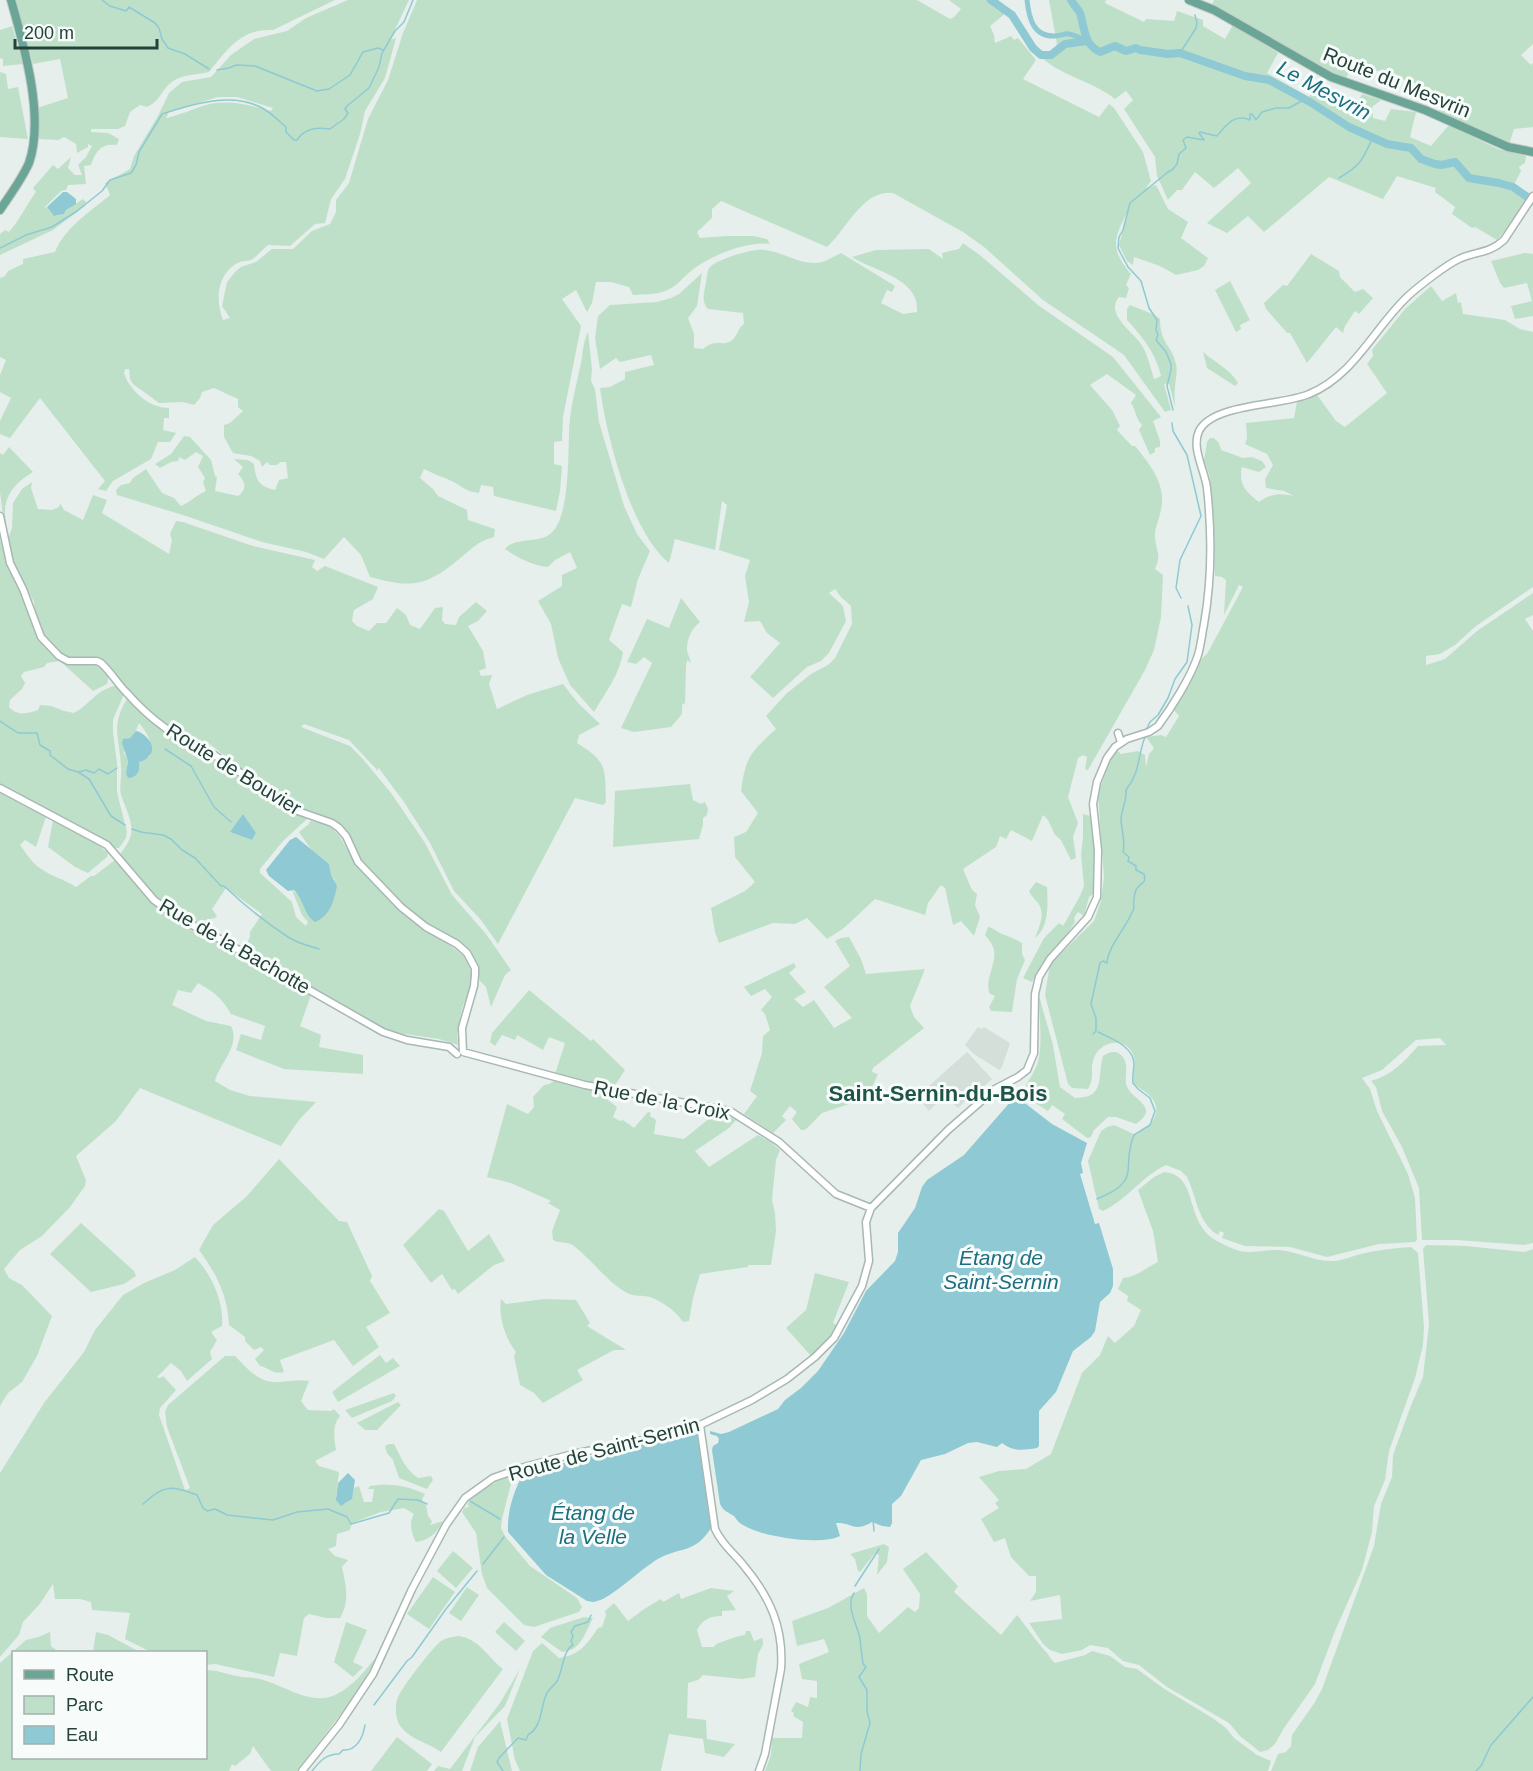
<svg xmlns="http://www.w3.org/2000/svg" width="1533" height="1771" viewBox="0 0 1533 1771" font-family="Arial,sans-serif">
<rect width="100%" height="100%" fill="#e6efeb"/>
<!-- built -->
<path fill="#d4dfda" d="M978,1027l4,2 2,-2 26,16 -8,24 -3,3 -25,-16 -9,-9z
M967,1052l25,27 -10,9 -2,-1 -22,21 -13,-13 -16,16 -9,-11 1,-7z"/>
<!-- green -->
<path fill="#bfe0c8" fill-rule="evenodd" d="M16,0h319l-62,30c-32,-2 -47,21 -64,42 -12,3 -24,2 -34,8 -14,8 -13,20 -28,27l-7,-2 -10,7 -5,14 -7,3h-27v3l17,1 11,6 -2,6c-16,-2 -21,6 -26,20l-7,1 2,18 -18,1 -2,5 -5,1 -18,18 4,-2 8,9 9,-2 2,-4 17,-11 3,3 -1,4 -32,24 -53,25v-21l5,-4 4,2c11,-12 17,-27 27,-40l-3,-4 20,-23 5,4 13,-12 -3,11 7,7h7l-4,-10 8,-8 6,-11 -4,-2v3l-11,6 -1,-9 -12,-7 -6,3 -19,-1 -2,-31 31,-10 -8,-39 -27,5z
M348,0h61l-19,40 6,-2 -11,40 -20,33 -5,23 -15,45 -14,20 -6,24 -10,1 -25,22 -22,-1c-5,4 -9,9 -14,13 -5,4 -9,2 -14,4 -23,10 -25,38 -17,58l7,-2 -8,-12 5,-24 9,-11 5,-4 15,-5 16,-13h21l19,-18 18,-7 6,-12v-12l13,-17 19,-64 20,-39 15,-47 14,-33h500l33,19 4,-2 7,-8 -12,-9h49l8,13 -16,13 4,9 1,8 16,-7 3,4 4,-2 18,22 -13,19 76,38 10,-13 5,4 29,44 8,29 -5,7 10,-3 12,24 20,13 -7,16 27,20 -4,8 -6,4 -22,5 -16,-9 -26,-9 -1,8 -6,-4 -8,-16 9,-34c-15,28 -18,38 3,63l-5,11 3,3 -3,10 -7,-1c-15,18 16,35 24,50 5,10 8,22 11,32l7,-3c-5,-22 -19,-40 -34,-56v-11l3,-4 25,10 5,4c0,25 12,26 16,45 2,8 -1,16 -1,24 -1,6 0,13 0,19l-6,-24 -5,1 7,26 -6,2 -41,-57 -81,-55 -59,-53 -21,-15 -70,-39c-30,-4 -46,36 -66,54l-106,-46 -9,8v9l-15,14 3,6 28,-2h25l14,3 3,5c-23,-3 -61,12 -79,27 -9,7 -14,16 -26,20 -10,4 -21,3 -32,4l-4,-8 -18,-5h-15l-4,21 -5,9 -11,-22 -14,9 19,27 -18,91 -1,24 -8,1v22l8,2 -2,25 -4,20 -62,-15 -1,-9 -12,-2 -2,8c-17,-2 -18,-9 -32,-14 -8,-3 -15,-6 -23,-10l-4,9 13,11 5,7 29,14 1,10 27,9 -1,8c-18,5 -22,12 -36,23 -33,27 -47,28 -88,17l-9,-22 -17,-18 -20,22 -18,-7 -44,-10 -76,-26 -69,-21 -1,-5 5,-5 9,-2 3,-5 13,-9 16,24 12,5 7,8c10,-4 15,-11 25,-15l-3,-9 2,-4 -7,-11 5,-11 -7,-4 -11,8 -6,-3 -1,4 -7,1 -11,6 -5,-4 16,-10 13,-18 6,1 21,23 4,16 2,1 -2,14 23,5c9,-6 8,-14 0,-22l5,-7 -9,-8 14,1 6,4c2,16 4,22 21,26l4,-10 9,-2 -2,-16h-5l-5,3h-6l-3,-3 -5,5 -2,-6 -9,-5 -18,-3 -9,-16v-12l6,-2 13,-12 -5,-4v-8l-24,-11 -12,4 -2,6 -6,7 -11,-3 -24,1 -26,-19 -3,-5 -1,-10h-4l-1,4c6,18 25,35 45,35v10h-5l-1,12 13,3 -6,9h-12l-7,17 -38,22 -7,10 -8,-2 7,-8 -65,-83 -30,40 -10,-4v-13l11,-23 -11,-6v-17l6,-15 -6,-3v-79l5,-2 3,-5 15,-7v-5l32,-7c10,-25 35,-40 55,-57l-5,-12 25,-14 4,-13 24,-40 11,-23 13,-11 29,-5 20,-22 23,-16 33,-8 19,-13zM218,97h19l36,11 -2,3c-21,-6 -42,-12 -65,-6 -13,4 -26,10 -40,13l3,-6z
M1049,0h57l-1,3 39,19 2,-3 28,2 3,-10 26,9v6l22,13 8,-14 45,28 -11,20 42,24 6,-11 29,12 2,12 7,2 9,-18 19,6 -9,7 1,11 12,3 6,-12 25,3 -6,25 21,9 18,-21 49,24 28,7 -1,7 -6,4 2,4 -7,14 15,8 -13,24 -19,23 -22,-13 -3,1 -20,-14 3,-7 -20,-15 1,-4 -39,-12 -14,23 -54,-22 -65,55 -16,-16 -21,17 -20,-10 44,-40 -13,-15 -24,20 -19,-16 -13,18h-5l-9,10 -11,-24 -2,-19 -31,-48 9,-9 -7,-9 -11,8c-24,-19 -56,-23 -77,-45l12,1 7,-11z
M1214,0h319v44l-12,11 10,10 2,-2v64l-19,2 -5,16 -70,-32v-9l-14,-8 -4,-9 -21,-9 -46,-15 -9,17 -37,-19 -96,-56z
M12,26l11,38 -20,2v-7l-3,-1v-28z
M0,72l6,2 2,15 10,-2 10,52 -28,-2z
M963,243l18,13 57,49 75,52 48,60 -8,4 7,20v6l-5,1v4l-5,3 -11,-25 3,-5c-7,-7 -6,-15 -11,-22l5,-8 -29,-21 -17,11 22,25 8,16 -3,4 15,16h3c14,17 32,39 26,63 -1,9 -7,20 -6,28 1,15 7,16 0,32l8,6 -2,42 -7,33 -9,20 -57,100 -3,-1 2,-12 -4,-2 -5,3 -10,39 10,26 -5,14 3,21 -5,2 -10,-20 -6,-5 -7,-15 -5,-5 -11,26 -21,-11 -5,9 -6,-3 -4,11 -33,22 9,21 5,4 -2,11 5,12 -6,19 -13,-15 -8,4 -8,-37 -4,-3 -13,18 -3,12 -50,-16 -31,29 -17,11 -20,-21 -12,6 -22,-1 -54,20 -4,-11 -4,-24 34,-17 10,-9 -20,-25 -1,-20 12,-5 12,-19 -17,-22c5,-35 9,-38 35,-62l-10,-13 21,-23 24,-19 17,-9 7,-7 17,-34 -1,-18 -10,-9 -6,-8 -6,4 14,13 3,15 -17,32 -8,8 -14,6 -34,31 -23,-21 30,-34 -13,-10 -7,-12 -16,1 5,-20 -4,-26 5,-16 -31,-10 8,-45 -5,-4 -7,49 -40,-11 -6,24c-38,-30 -63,-129 -69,-175l10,-1 15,-8v-7l29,-7 -3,-10 -31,7 -4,-4 -16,11 -5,-31 3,-22 12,-11 47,-3 14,-4 8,-4 23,-21 -5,33 -9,12 6,16v14l9,1c14,-11 18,-2 28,-8 7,-5 6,-12 13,-17l-1,-11 -35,-4c-7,-7 -4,-17 -2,-26 1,-6 1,-14 5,-17 10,-8 43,-18 54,-16 17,2 32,13 50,13 9,0 18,-6 26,-10l54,33 -3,6 -5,-2 -6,13 22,11 14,-2c3,-34 -44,-41 -65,-55l24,-7 53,-1 14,10 -1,-6 17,-4z
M1525,253l8,1v62l-18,3 -4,-13 21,-5 -5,-18 -23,5 -4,-5 -9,-22z
M1311,254l28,17 1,6 15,15 8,-3 10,9 -14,16 -4,-3 -10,15 -2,7 -7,-6 -29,36 -17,-30h-3l-21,-24 -2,-6 19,-18 4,1z
M1230,281l20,39 -10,5 1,4 -5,3 -21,-42z
M1431,286l11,15 14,-8 2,10 3,-1 2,12 42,6 15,9 13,3v255l-57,39 -21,19 -15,9 -14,2v9l19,-6 32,-28 56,-38v22l-8,4 8,12v612l-9,2 -67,-5h-35l-3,-52 -17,-41 -20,-36 -6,-24 -5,-6c21,-6 33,-19 47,-35l28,-1 -6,-7 -24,2 -34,30 -20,8 8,11 7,22 31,63 7,24 2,42 -2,2 -36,2 -52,13 -37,-10 -45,-1 -23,-8 2,-5 -4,-2 -2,4c-21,-13 -21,-38 -31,-58l-6,-6 -15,-6c-24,11 -39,35 -63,46l-4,-2 -11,-48 13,-30 6,-4 7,-2 22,10c14,-9 30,-23 13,-40 -4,-4 -11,-7 -15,-12 -2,-9 3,-20 -1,-29 -9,-19 -36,-12 -40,7 -3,11 2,15 -5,28l-16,-1 -4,-4 -23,-89 5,-31 44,-43 7,-20 3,-24 -6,-82 8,-25 10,-21 5,5 17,-3 7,4 1,12 3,-13 5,-6 -8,-11 15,-2 5,2 13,-21 -6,-7 12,-18 13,-29 9,-8 36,-67 -4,-2 -15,30 2,-35 -4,-3 -7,-1 -5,-99 -6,-17 3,-18 3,-4h4l5,5 2,7 22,8 9,-1 10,4 4,6 -7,5 -17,-5c-4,17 4,25 17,35 12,-9 21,-9 35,-6l-10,-5 -18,-3 -1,-9 8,-14 -6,-11 -22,-10 2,-6 -1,-15 48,-5 3,-16 20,-7 19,26 9,6 42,-34 -20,-29 6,-8 -1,-6 33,-41z
M588,332l4,37 -1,12 4,8 4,33 25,84 13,28 13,17 -12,28 -7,28 -9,-3 -13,36 14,12c-3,22 -18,41 -29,60l-24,-27 -12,-27 -7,-34 -13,-23 24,-15v-11l15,-7 -7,-16 -15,8 -7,7c-17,-2 -29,-9 -43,-18 12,-14 37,-3 49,-19 15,-19 14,-70 15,-94 0,-25 7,-49 12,-73 2,-10 2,-22 7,-31z
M1203,352c13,11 27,17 35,31l-3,3 -28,-18z
M9,447l24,25c-15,9 -27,20 -28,39 0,7 2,13 0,20l-5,-39v-39l3,2z
M32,482l-1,6 7,21 14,1 7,-3 1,-4 4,7 19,10 10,-25 14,5 -5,13 67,41 3,-14 -2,-6 6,-13 7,1 70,24 62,14 -3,7 5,4 8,-5 53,21 -5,12 -19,11 -2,11 5,5 12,5 8,-8h9l11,-15 9,7 4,10 10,4 15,-21 8,-1 -1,13 3,4 11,1 3,-8 17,-15 11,9 -9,10 -10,5 15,25 3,17 -7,3 2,5 10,-1 1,1 -3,8 8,25 30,-14 36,-11 15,19 22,21 -21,11 -2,8c31,19 28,26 29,59l-3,3 -28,-7 -77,146 -17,-24 -27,-29 -24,-48 -26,-41 -26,-35v4l-29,-31 -45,-16 -3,3 49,19 12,12 29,35 34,50 27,52 34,39 25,36 -6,5 -14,32 -5,-20 -6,-6 -4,-16 -16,-22 -32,-18 -24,-18 -44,-47 -17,-34 -8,-5 -21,-6 -26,-13 -34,-23 -43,-34 -22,-6 -25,-16 -35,-31 -28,-33h-32l-7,-4 -18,-19 -9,-21 -1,-13 -21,-40 -6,-20 5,-14 1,-25 9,-14z
M0,539c6,21 15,37 23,57 10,24 13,47 36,64 18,13 33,-6 50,16l-2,8 -14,7 -33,-30 -13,2 -3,4 -20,5 -3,4 4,7 -3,6 -12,11 -1,7c8,9 18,7 29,3l2,-5 11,1 13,5 10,2c18,-10 20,-22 43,-28l7,9 -11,26v12l4,31v29l10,40 -1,6 -7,10h-4l-18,-13 -97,-50z
M681,598l19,24c-8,6 -13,16 -13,27 0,4 3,9 4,14l-4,-3 -1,6 -1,37 -3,2v9l-11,13 -37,5 -13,-4 31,-65 -8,-6 -8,7 -9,-2 20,-43 22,9z
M127,699l16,12 17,17 33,20 25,11 26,20 63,40 -24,22 -23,28v4l32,29 4,15 10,9 2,-4 -6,-7 -10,-25 9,7 5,9 29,-26 -4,-4 -2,-12 -17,-13 -13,-19 10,-8 1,-3c31,4 29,19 45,40 12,15 27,31 40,45 21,20 49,32 71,52l4,6 2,21 -10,23 -5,27 1,10 -19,-6 -34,-5 -2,2 -11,-3 -148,-84 6,-12v-5l12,-18 -36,-26 -14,21 5,7 -2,2 -9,2 -8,5c-36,-18 -54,-41 -79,-70 21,-24 11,-34 2,-60 -2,-8 1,-19 0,-28 -1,-28 -11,-41 6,-68zM139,723c8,10 14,18 11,33l-11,6 1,5 -6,10 -8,-4 2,-13 -4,-7 3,-15h3l6,-7zM243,815l13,18 -4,7 -22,-8z
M690,784l3,16 8,4 4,-2 3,7 -1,6 -4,3v7l-4,14 -86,8 2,-56z
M0,791l46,26 -10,30 -11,-7 -5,5c6,8 12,18 20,23 12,9 24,11 36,19l15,-11h3l21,-16 35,40 25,19 136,76 -11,31 21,9 -2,12 44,8v19l-79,-5 -48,-19 5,-16 20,6 4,-14 -34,-12c-9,-16 -17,-22 -33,-31l-7,10 -13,-3 -6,15 34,16 25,5c10,20 -12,38 -16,55l15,9 20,6 66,6 -17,18 -18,26 -141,-58 -24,33 -40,35 10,24 -1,6 -15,21 -28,29 -22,14 -16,19 5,9 13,7 30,31 -15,40 -15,26 -14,11 -8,13z
M1083,814l8,2 3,27v50l-5,4 -5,19 -6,-4 -4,6 1,4c-13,21 -31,38 -43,60l-9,-4 21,-40 15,-15 4,3 17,-30 4,-10 -3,-31 2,-18z
M53,820c18,10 39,18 55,33l-1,4 -19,16 -13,-6 -27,-20z
M1036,882l11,5c1,16 2,41 -12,51 4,-11 11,-24 3,-35 -3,-4 -7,-7 -9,-12z
M988,927c6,1 9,5 14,7 8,3 13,5 20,9v11l3,6 -8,19 -5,33 -21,-1 -2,-4 6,-11 -5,-2c-7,-14 9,-32 3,-47 -1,-4 -5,-8 -8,-12z
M849,937l12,22 5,15 59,-5 -15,37 4,11 10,11 -51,40 -1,4 6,2 -11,24 -45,15 -17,17h-4l-9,-11 5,-7 -7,-6 -8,10 4,4 -13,13 -29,-19 13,-18 -7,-5 12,-38 1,-17 7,-6 -5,-16 -4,-4 11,-13 -7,-8 -14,7 -7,-9 50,-24 2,4 -7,6 17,19 -12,7 9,8 11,-7 20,28 18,-10 -28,-31 26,-21 -15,-25 6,-3z
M529,990l62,51 2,-2 32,31 -12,18 -58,-14 10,-31 -16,-6 -6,13 -26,-15 -2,5 -13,-5 -7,11 -5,-4 2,-9z
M1039,996l14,49 7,42 15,11c31,0 22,-21 28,-42 10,-8 21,-4 23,9 1,6 -1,13 0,19 4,16 36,22 10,40l-20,-7h-8l-14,13 -3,7 -4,1 -25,-19 3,-5 -13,-9 -4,6 -26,-16c1,-8 13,-22 16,-33 5,-20 1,-45 1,-66z
M554,1081l50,11v5l13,10 -4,10 7,4 3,-1 11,8 14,-16 3,1 -1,3 6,4 -2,14 30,5 32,-26h6l14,7 -7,8 -34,23 14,16 49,-32 13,7 9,8 -4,10 -4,40 3,13 1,18 -5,34h-23v2l-48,7 -7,24 -4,23 -6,1c-8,-12 -20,-20 -33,-25 -8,-2 -15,0 -23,-4 -21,-12 -34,-32 -53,-47 -6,-5 -14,-2 -21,-6l-1,-9 8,-21 -12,-7 3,-2 -40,-18 -24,-6 20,-73 21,10 6,-7 -1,-10 11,-12 5,-1z
M279,1159l60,62 8,1 25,54 -2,5 20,32 -24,14 13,20 -26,19 -19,-26 -54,20 4,12c-11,3 -14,-4 -24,-6l-5,-7 9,-9 -3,-3 -7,3 -9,-9v-4l-16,-12c-1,-29 -13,-52 -30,-75l14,-25 34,-29z
M1164,1172c37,3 18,52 55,70 9,5 20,10 30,10 12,0 25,-4 37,-1 17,3 31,11 49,10 9,-1 18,-5 26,-7 17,-4 33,-6 50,-7l7,6 6,74 -1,18 -8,33 -26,73 -4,29 -11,26 -2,26 -10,38 -27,61 -20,53 -31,44 -9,16 -7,6 -8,2 -20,-16 -11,-13 -62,-36 -28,-22 -16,-4 -15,-13 -18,-3 -8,5 -20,4 -12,-4 -7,-6 -14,-21 33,-4 -2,-24 -30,6 6,-9v-16h-7l-18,-19 -6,-19 -11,4 -13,-23 18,-11 -4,-5 4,-3 -20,-23 20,-6 27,-2 25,-15 31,-81 18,-18 8,-19 7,7 19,-17 7,-16 -14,-9 1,-5 -10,-7 5,-11c14,-1 22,-10 35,-16l-5,-31 -15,-41 16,-13z
M439,1209l5,2 24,40 21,-17 16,27 -11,4 -36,29 -3,-5 -3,1 -10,-16 -11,9 -28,-38z
M81,1223l53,48 2,5 -12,8 -33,8 -41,-38z
M1426,1245l40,1 58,6 9,-3v522h-262l7,-17 8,-2 5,-6 1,-11 23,-33 7,-13 52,-143 7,-42 11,-27 1,-22 17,-47 13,-31 6,-53 -6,-75z
M195,1257c17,18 29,45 27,69l-11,6 6,8 -7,12 2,7 -25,22 -6,-10 -10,-8 -14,14 3,1 3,-2 13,14 -16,18 -1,7 26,75 5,-2 -23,-61 -2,-15 3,-7 57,-49h10c13,13 24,28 45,26 10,-1 18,-3 29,-1l-8,20 7,9 23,1 3,-2 6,7c-8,9 -6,22 -4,34l-21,11 4,5 20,6 -3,25 9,7 6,-5 3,-11 5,-2 5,16h8l2,-13h-6l2,-3c20,-3 36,-1 55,8l-3,5 1,4 3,2 2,11 4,5 -2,4 13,-4c-5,11 -15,20 -27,21 -5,-8 -7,-20 -2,-28l-10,-6 -23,4 -29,11 -2,7 -13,4 -1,12 -8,3 7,7 13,4 -6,7c4,19 8,34 -2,51h-14l-17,-4 -5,4 -7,38 -17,-3 -6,24 -59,-13 -9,1v-13h-55l-26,-13 5,-26 -38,-3 -1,-8 -11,-3h-25l-2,-15 -14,21 -16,17 -4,13 -19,22v-184l44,-70 40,-51 11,-22 28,-35 21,-12 31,-13z
M815,1273l34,9 -16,41 5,3 -12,17 -15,13 -25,-28 20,-18z
M501,1299l5,5 38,-5 32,1 14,23 -3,3 39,24h-12l-37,20 6,10 -40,23 -9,-10 -14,-8 -6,-29 2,-4c-11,-14 -18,-36 -15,-53z
M380,1355l6,8 7,-5 7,8 -62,36 -6,-10z
M394,1393l2,3 -4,5 -40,17 -7,-8z
M398,1402l3,3 -24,25h-12l-8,-7z
M389,1444h5c7,13 11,25 24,34l13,-2 2,4 -6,9 -28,-11 -6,-18 -6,-7 -2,-7z
M511,1474l2,2 -11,43 -1,9 4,8 25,30 47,32 5,9 -3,5 -45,15 -10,-2 -37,-37 -5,-14 -6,-41 -14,-21 3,-5 2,1 2,-2 -2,-2 11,-12z
M884,1544l5,3 -2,15 -10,13 2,-20 -4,-2 -15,19 -2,-1 -3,-12 -5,-5z
M453,1551l20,17 -17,20 -19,-17z
M926,1552l32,34 -4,6 47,43 16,-20c10,12 18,25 29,37 4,4 4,7 9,11l30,-8 7,-4 18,5 15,11 12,2 26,19 51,31 12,9 8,10 23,17 14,6 -3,10h-503l6,-16 1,-17h30l1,-16 -10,-6 1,-3 -3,-2 5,-9 12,5 2,-10 7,1v-17l-15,-2 -3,-15 30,-12 -5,-13 -27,7 -5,-25 36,-13 36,-20 3,6v22l12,17 29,-26 7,5 4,-4 1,-14 -17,-25z
M433,1577l22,15 -26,37 -22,-15z
M467,1587l12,8 -18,26 -12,-8z
M711,1588l23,3 -7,5 9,14 -14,1v5c-12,0 -19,3 -25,14l5,17h12l2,-3c10,-3 19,-8 29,-9l1,-4h4l4,10 8,-3 1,2v5l-5,9 -3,23 -13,2 -39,-4 -5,5 -10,3 -1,35 19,2 1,19 28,5 -11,13 -19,-4 -2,-14 -34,-5 -8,37h-141l-5,-11 -8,-41 26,-68 9,-8 17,15c21,-3 28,-14 39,-30l4,-1 4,-12 -1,-4 9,-8 14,18 16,-12 17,-10 2,3 16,-9 2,6z
M584,1617l9,1c-8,15 -12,33 -31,34l-21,-15 9,-9z
M346,1622l21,8 -14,32 10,5 -10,10 -19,-15z
M504,1622l21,19 -9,10 -21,-19z
M50,1632l1,14 5,4 24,2h-66v106h192v-88c11,0 20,4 31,6 7,2 15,1 23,3 24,6 50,27 75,16 18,-8 31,-26 44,-41l-22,39 -60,78h-26l-18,-25 -3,8 -15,12 -3,-2 -3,7h-229v-108l26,-23 12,-3z
M96,1632l12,3 32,17h-47z
M459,1636c22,4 28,21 44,33l-62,83c-14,-10 -33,-13 -42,-28 -4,-8 -4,-19 -1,-27 5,-11 34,-49 43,-56 5,-3 11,-4 18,-5z
M520,1669l-15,37 -30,31 -13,34h-28l4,-5 12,3 50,-66z
M500,1721l12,50h-42l8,-24z
M397,1737l35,27 -5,7h-56z"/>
<!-- water -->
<path fill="#8ec9d4" d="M63,192h4l9,7v5l-10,6 -2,4 -10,2 -7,-9z
M136,731c10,2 23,17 12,26 -2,3 -6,4 -9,5 2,8 -2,16 -11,16l-2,-5 2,-12 -6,-18 1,-4 7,-1z
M243,814l13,19 -4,7 -22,-8z
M296,837l33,27 2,11 6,11c-3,15 -7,30 -22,36 -11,-7 -11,-22 -21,-32l-6,1 -19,-15 -3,-6 24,-30z
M1017,1097l35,27 35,19 -6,20 2,10 -3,1 15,50 4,-1 14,46v17l-3,7 -10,9 -5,29 -4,6 -18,14 -17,41 -17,19v35l-2,2c-14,2 -24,4 -35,-5l-5,4 -20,-5 -9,1 -23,11 -24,6 -20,36 -9,8v19l-2,4 -8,-1 -10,-4c-18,11 -20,0 -36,1l4,13c-20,10 -82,1 -100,-13 -1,0 -5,-6 -6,-7 -6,-4 -10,-4 -14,-12l-8,-54 1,-4 5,-3 1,-4 -2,-3 -7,-2v-3l11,3 8,-2 49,-23 7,-9 16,-12 17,-17 26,-38 22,-42 29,-30 3,-9v-19l17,-25 7,-21 5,-7 37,-25 48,-55z
M697,1432l14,96c-17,27 -32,18 -55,32 -18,12 -34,28 -53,39l-9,3 -7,-1 -41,-26 -38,-43c-1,-21 6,-42 16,-60z
M348,1473l7,7 -3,19 -11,7 -5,-6 2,-17z"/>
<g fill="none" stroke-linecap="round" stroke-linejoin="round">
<!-- stream -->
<path stroke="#8ec9d4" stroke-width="1.5" d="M102,0l8,6 16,5 3,-4 26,16 4,5 3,11 6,9 17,6 24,15
M1180,53l16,-25 1,-5 -2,-8
M217,70l12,-2 7,-3 19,1 62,25 12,-2 21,-14 13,-23 15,-4 5,2
M1339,178c22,-13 23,-17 34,-41
M0,248l26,-13 26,-8 25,-16 25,-20 8,-11 21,-7 5,-8 3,-13 23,-38c31,-10 71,-23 102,-5 7,4 15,12 22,18v5l8,8h3c8,-12 20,-13 33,-11l14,-10 4,-6 -3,-4 2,-3 22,-18 10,-21 3,-14 13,-22 9,-9 9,-22
M1173,410l-6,-24 4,-16v-6l-5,-12 -10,-12 2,-5 -2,-5 1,-10 -8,-12 -8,-27 -13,-14 -7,-13 -3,-6 1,-11 4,-7 7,-27 38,-31 4,-2 5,-6 2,-10 7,-6 -3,-8 4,-3 17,3 -5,-7 1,-1 17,4c9,-11 17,-23 33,-16v-6h2l4,6 6,-8 14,-4h13l16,-9
M1172,423l1,8 14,24 14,61 -21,44 -4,28 5,10
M0,721l18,12h19l3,12 10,6v4l18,14 10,3 11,7 22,37 14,9
M1145,732l5,-10 8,-7 10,-17 7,-19 12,-17 5,-37 -4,-19
M165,749l26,17 23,41 17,15
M79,772l7,-2 8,3 5,-4 9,5 9,-6
M132,829l9,3 22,3 8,4 11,11 13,8 26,28h3c20,19 41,36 64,51 9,6 21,9 31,12
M1093,1034l3,-3v-13l-5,-14 9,-41 3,-2 4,2c1,-17 20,-36 27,-55 -1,-4 0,-17 4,-21 5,-6 8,-3 6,-13l-8,-4v-4l-8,-5 1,-4 -6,-5c3,-11 -2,-22 -2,-34 1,-9 6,-18 5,-28 15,-19 11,-33 19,-53
M1097,1199c47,-19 23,-31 37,-64l16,-10 5,-14 -5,-13 -12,-9 -5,-6c-1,-7 1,-13 1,-20 -1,-17 -24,-25 -36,-31
M470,1501l30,18
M143,1504c22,-19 26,-19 54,-9l6,13 4,3 8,-2 12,6 46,5 24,-8 31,-3 19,8 4,7 38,-11 9,-14 20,1 9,4
M873,1520l1,11
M483,1564l21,-27
M855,1586l24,-37
M854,1593c-9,14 4,33 6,46 1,9 2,17 3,25l3,3 -7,10 8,13v21l3,12 -9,31 -1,17
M374,1705l33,-44 5,-4 34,-48 31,-38
M312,1771c8,-10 14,-17 27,-17l4,-4c14,1 20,-13 22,-25
M503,1771l-6,-9 2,-4 19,-20 8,2 2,-5c15,-9 12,-28 19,-42 3,-6 9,-8 11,-14 5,-11 6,-30 15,-34l-2,-4 2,-5 -2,-4 4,-6 13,-4 3,-7
M1476,1771l5,-5 10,-21 42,-48"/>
<!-- canal -->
<path stroke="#8ec9d4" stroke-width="5" d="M1027,0c2,18 6,37 28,36 5,0 10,-3 14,-2 6,1 13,5 18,7"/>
<!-- river -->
<path stroke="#8ec9d4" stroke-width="8" d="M991,0l21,15 21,33 8,7h10l14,-11 22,-3
M1071,0c2,4 7,9 9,13 5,15 3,31 20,39l15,-6 11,5 10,-3 4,2 28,4 12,-1 65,23 24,4 41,22 39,25 38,17 24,4 10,11 14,5 6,1 14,-3 14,16 30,5 14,4 20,14"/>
<!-- minor casing -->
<g stroke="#a8b8b2" stroke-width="9">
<path id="minor" d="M0,516l10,47 13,26 18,48 18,19 9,5h29l4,2c10,9 16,20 25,29 22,25 50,47 81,58l88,60 37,13 7,5 7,8 12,26 43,45 25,20 31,17 10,9 8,15v7l-1,11 -12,42 1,24 122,33 145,26 49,31 57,52 35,14
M1118,733l3,9
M0,788l107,57 47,55 26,19 38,19 165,94 24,8 42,7 8,7
M700,1425l15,104c7,16 19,24 29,37 26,31 40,62 37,103l-16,85 -6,17
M302,1771l37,-46 34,-51 39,-85 34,-64 19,-27 28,-20 31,-11 49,-13 79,-16 48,-13 52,-25 35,-21 28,-22 19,-19 28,-52 7,-25 -3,-39 5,-14 77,-78 47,-41 23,-12 9,-7 7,-17 1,-59 4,-17 11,-18 38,-42 9,-20 1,-47 -5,-46 4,-22 10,-24 8,-11 12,-8 22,-7 9,-6c14,-19 33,-49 40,-71 3,-10 4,-21 6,-31 8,-45 8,-90 3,-136 -2,-17 -16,-40 -8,-57 14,-28 83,-25 110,-37 45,-18 65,-66 99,-98 11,-10 38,-31 51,-37 17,-8 30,-5 45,-19l29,-44"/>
</g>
<!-- major casing -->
<g stroke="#c2cac8" stroke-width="10">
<path id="major" d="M1189,0l25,10 117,67 94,33 83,37 25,5
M0,210c10,-15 22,-31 29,-47 16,-46 -5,-117 -18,-163"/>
</g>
<!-- minor -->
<use href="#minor" stroke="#fff" stroke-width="6"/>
<!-- major -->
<use href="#major" stroke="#6aa596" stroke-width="8"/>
</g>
<g text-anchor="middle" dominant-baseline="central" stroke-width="6" stroke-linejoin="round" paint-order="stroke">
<!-- street labels -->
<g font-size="20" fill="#24423a" stroke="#f7fbf9">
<text transform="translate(1397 82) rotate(22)">Route du Mesvrin</text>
<text transform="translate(234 769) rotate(32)">Route de Bouvier</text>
<text transform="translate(235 946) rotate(30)">Rue de la Bachotte</text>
<text transform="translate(662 1100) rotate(11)">Rue de la Croix</text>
<text transform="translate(604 1449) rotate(-15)">Route de Saint-Sernin</text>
</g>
<!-- water labels -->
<g font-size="21" font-style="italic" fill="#1c6f80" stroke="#f7fbf9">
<text transform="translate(1324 90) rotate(28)">Le Mesvrin</text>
<text x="1001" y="1257">Étang de<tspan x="1001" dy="24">Saint-Sernin</tspan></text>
<text x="593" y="1512">Étang de<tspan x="593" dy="24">la Velle</tspan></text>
</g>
<!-- quarter labels -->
<g font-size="22" font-weight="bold" fill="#1f5548" stroke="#f7fbf9">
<text x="938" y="1093">Saint-Sernin-du-Bois</text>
</g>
</g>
<!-- legend -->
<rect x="12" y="1651" width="195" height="108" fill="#f7fbf9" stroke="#a3b1ad" stroke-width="1.5"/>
<rect x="24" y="1670" width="30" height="9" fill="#6aa596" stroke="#a3b1ad" stroke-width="1.5"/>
<text x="66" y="1681" font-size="18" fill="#24423a">Route</text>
<rect x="24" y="1696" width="30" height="18" fill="#bfe0c8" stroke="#a3b1ad" stroke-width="1.5"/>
<text x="66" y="1711" font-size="18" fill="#24423a">Parc</text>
<rect x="24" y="1726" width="30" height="18" fill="#8ec9d4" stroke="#a3b1ad" stroke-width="1.5"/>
<text x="66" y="1741" font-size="18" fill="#24423a">Eau</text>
<!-- scale -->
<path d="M15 39v9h142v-9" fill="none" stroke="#24423a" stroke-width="3"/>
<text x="24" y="39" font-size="18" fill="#24423a" stroke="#f7fbf9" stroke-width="4.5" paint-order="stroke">200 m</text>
</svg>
